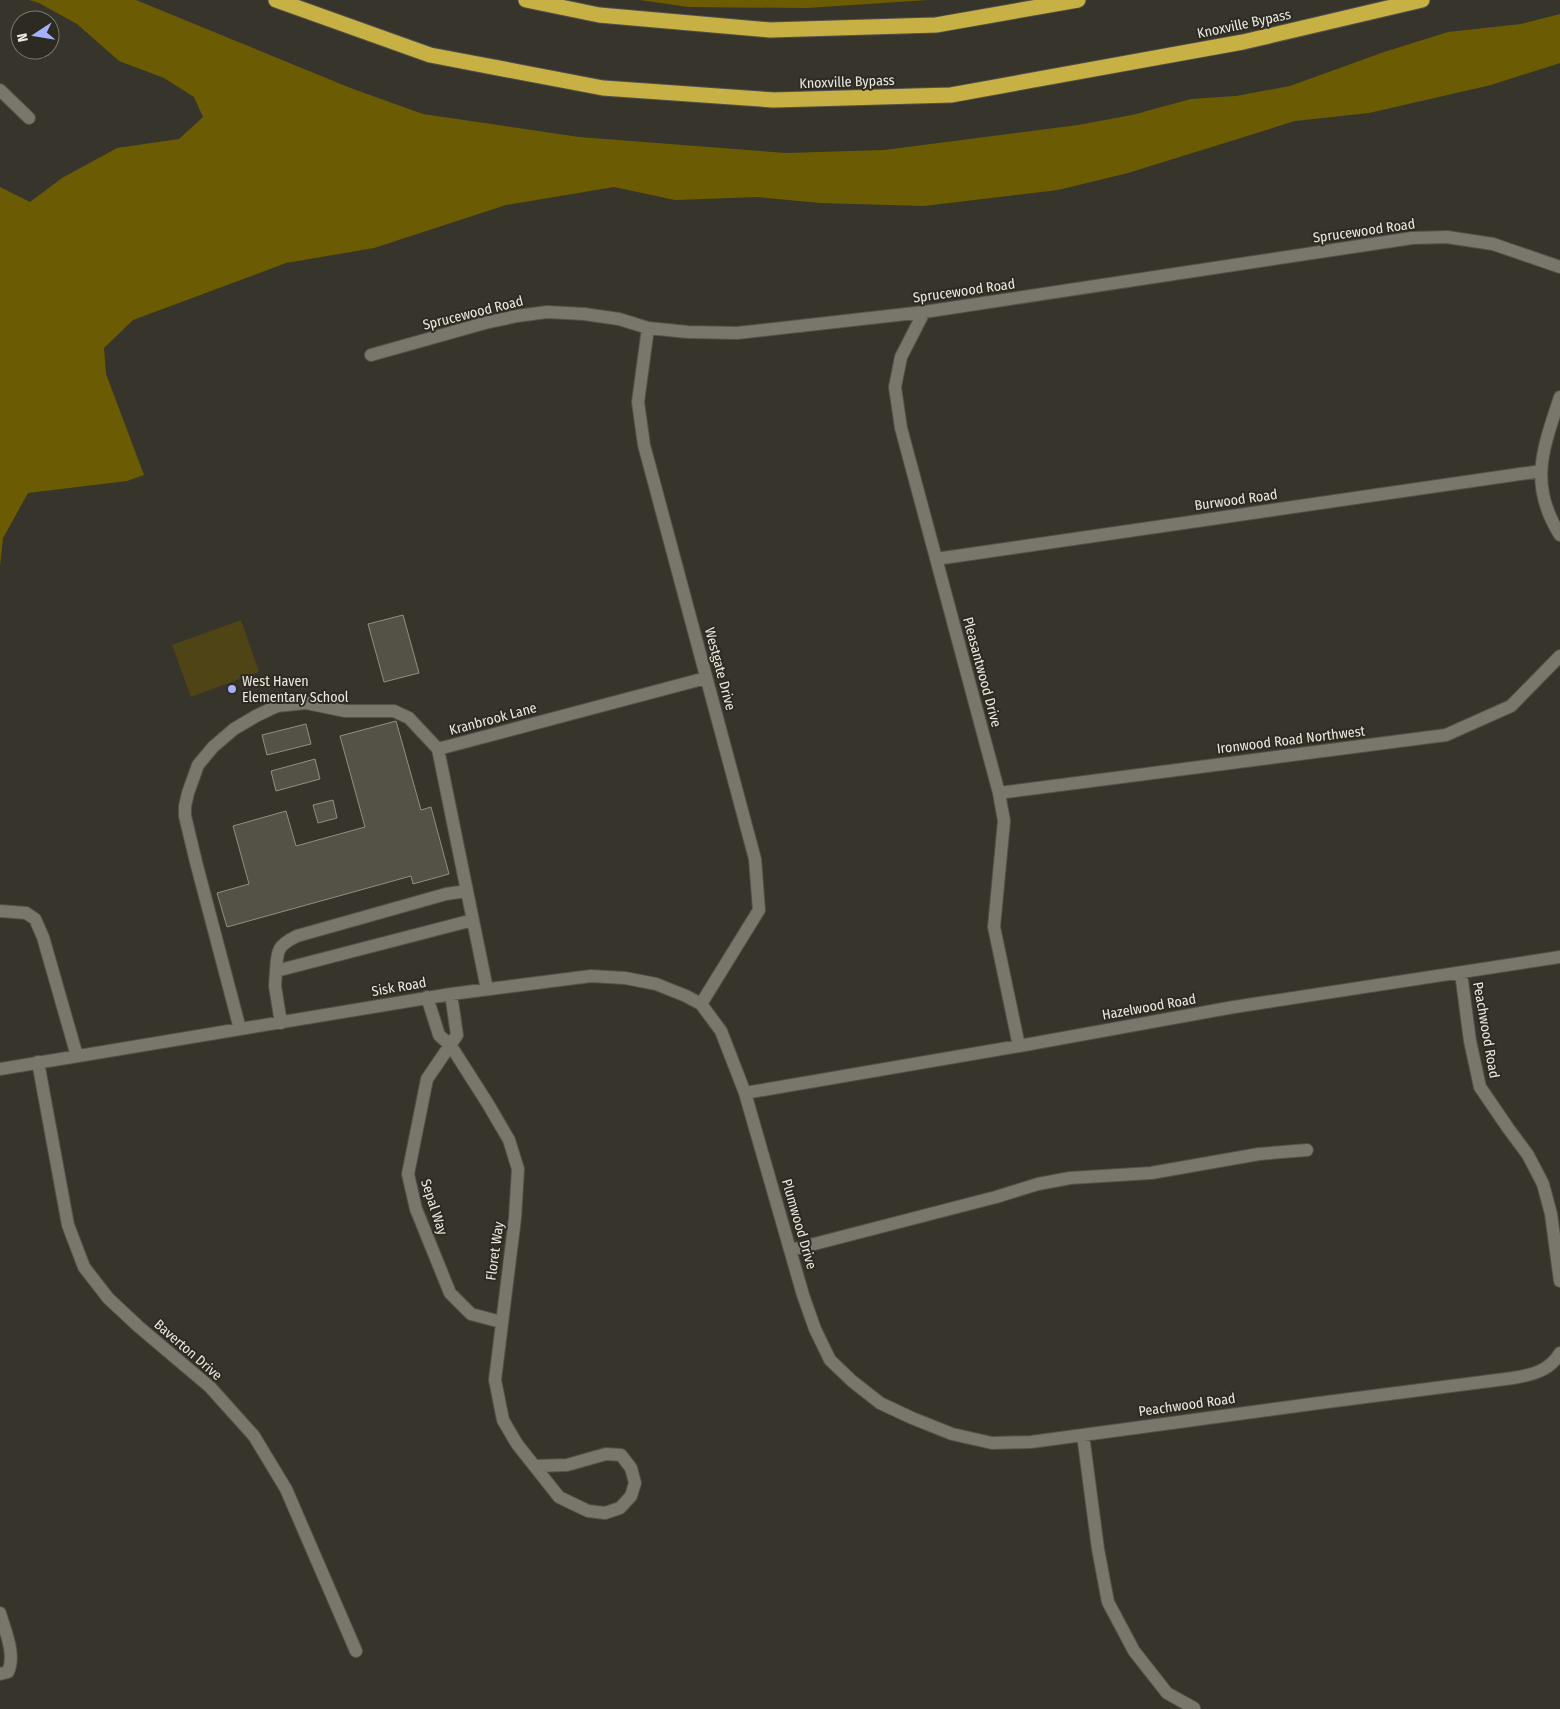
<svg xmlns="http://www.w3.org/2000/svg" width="1560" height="1709" viewBox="0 0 1560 1709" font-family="'Fira Sans Condensed',sans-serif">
<rect width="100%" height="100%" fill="#37352b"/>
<!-- green -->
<path fill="#4e4416" d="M241,620l18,52 -68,25 -19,-52z"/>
<!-- forest -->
<path fill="#6b5c03" d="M29,0h107l217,89 70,25 156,23 207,16 98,-3 194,-25 54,-10 59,-16 45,-3 54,-10 94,-34 64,-20 73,-8 39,-10v49l-69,22 -122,28 -74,8 -167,52 -70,17 -134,16 -104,-3 -62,-6 -83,3 -61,-13 -108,18 -132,43 -88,15 -153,57 -29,28 2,26 38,101 -17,6 -99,12 -25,45 -3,28v-379l30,15 32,-24 55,-30 62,-9 24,-22 -9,-20 -30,-19 -45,-17 -42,-37 -38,-21z
M640,0h288l-121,8 -119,-1z"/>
<!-- building -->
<path fill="#545247" stroke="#918f83" d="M403,615l16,58 -35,9 -16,-58z
M396,721l25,89 10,-3 18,67 -36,10 -2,-8 -184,51 -10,-34 32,-9 -16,-58 53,-15 10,35 69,-19 -25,-91z
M306,724l5,20 -44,11 -5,-20z
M315,759l5,20 -44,12 -5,-20z
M333,800l4,18 -19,5 -5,-18z"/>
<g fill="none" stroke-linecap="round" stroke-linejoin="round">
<!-- minor casing -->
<g stroke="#535149" stroke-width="14">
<path id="minor" d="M0,90l29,28
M924,312l-23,45 -6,30 6,41 98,365 5,28 -10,106 25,119
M648,328l-10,74 6,43 111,414 4,51 -58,94
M371,355l114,-32 32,-7 30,-4 37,2 35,5 29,9 40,4 49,1 187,-21 488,-74 35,-1 46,7 67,23
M1560,397c-17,52 -32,87 0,138
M936,559l605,-88
M999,793l447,-58 65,-29 49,-50
M467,891l-21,3 -149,42c-19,9 -20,14 -21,35l197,-51
M0,911l26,2 9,6 8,18 34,119
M276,971l-1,15 6,37
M1461,973l9,68 10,46 28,41 20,27 15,29 8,30 9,67
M487,989l-49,-240 268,-71
M451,994l6,41 -30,44 -19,95 8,35 34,84 21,21 30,8
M427,997l12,38 12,11 37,58 21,36 9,29 -3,49 -20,162 8,40 14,24 42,53 29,14 17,2 15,-5 11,-12 4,-13 -4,-15 -10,-13 -15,-1 -39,11 -32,1
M240,1029l-44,-167 -11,-46v-10l3,-13 10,-28 15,-18 21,-18 22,-13 21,-10 29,-3 39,8h49l15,7 29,31
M38,1062l30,163 16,42 24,31 31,29 71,60 44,49 32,53 70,162
M0,1069l451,-75 140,-18 34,2 31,6 30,12 15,8 20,27 24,62 58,202 12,34 15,31 22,21 28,22 32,15 40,16 40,9 39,-1 288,-39 194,-25c18,-3 37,-7 47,-25
M745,1093l274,-47 215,-39 326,-50
M791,1250l205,-53 42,-13 32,-6 81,-5 108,-19 48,-4
M1083,1435l15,114 10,53 26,49 33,42 27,15
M0,1613c5,18 16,41 8,59l-8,2"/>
</g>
<!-- highway casing -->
<g stroke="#535149" stroke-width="17">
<path id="highway" d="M276,0l154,55 173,33 171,12 177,-5 292,-53 179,-42
M526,0l73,15 171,15 166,-5 142,-25"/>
</g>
<!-- minor -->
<use href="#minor" stroke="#79776b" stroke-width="12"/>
<!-- highway -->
<use href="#highway" stroke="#c8b144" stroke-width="15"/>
</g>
<!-- markers -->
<circle fill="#a6b1fc" stroke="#2d2b21" stroke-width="2" cx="232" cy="689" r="5"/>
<g text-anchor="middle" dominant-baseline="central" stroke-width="4" stroke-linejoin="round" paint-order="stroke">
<!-- street labels -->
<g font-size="14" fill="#ebe9e3" stroke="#2d2b21">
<text transform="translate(1244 24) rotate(-12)">Knoxville Bypass</text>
<text transform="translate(847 82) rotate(-2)">Knoxville Bypass</text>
<text transform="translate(1364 231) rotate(-8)">Sprucewood Road</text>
<text transform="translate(964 291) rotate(-8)">Sprucewood Road</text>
<text transform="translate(473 313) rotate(-14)">Sprucewood Road</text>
<text transform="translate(1236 500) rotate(-8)">Burwood Road</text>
<text transform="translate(720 669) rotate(75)">Westgate Drive</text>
<text transform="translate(982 672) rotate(75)">Pleasantwood Drive</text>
<text transform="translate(493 719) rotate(-15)">Kranbrook Lane</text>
<text transform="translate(1291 740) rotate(-7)">Ironwood Road Northwest</text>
<text transform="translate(399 987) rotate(-10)">Sisk Road</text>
<text transform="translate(1149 1007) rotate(-10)">Hazelwood Road</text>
<text transform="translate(1486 1030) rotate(80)">Peachwood Road</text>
<text transform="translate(434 1207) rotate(72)">Sepal Way</text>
<text transform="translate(799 1224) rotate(74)">Plumwood Drive</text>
<text transform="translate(495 1251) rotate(-82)">Floret Way</text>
<text transform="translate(188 1350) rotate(41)">Baverton Drive</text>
<text transform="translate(1187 1405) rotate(-8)">Peachwood Road</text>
</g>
<!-- poi labels -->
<g font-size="14" fill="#ebe9e3" stroke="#2d2b21" text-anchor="start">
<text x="242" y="681">West Haven<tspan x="242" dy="16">Elementary School</tspan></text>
</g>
</g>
<!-- north arrow -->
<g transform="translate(35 35) rotate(258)"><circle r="24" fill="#2d2b21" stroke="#79776f"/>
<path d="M0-4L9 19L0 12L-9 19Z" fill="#a6b1fc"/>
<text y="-8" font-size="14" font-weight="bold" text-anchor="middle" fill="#ebe9e3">N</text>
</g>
</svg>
